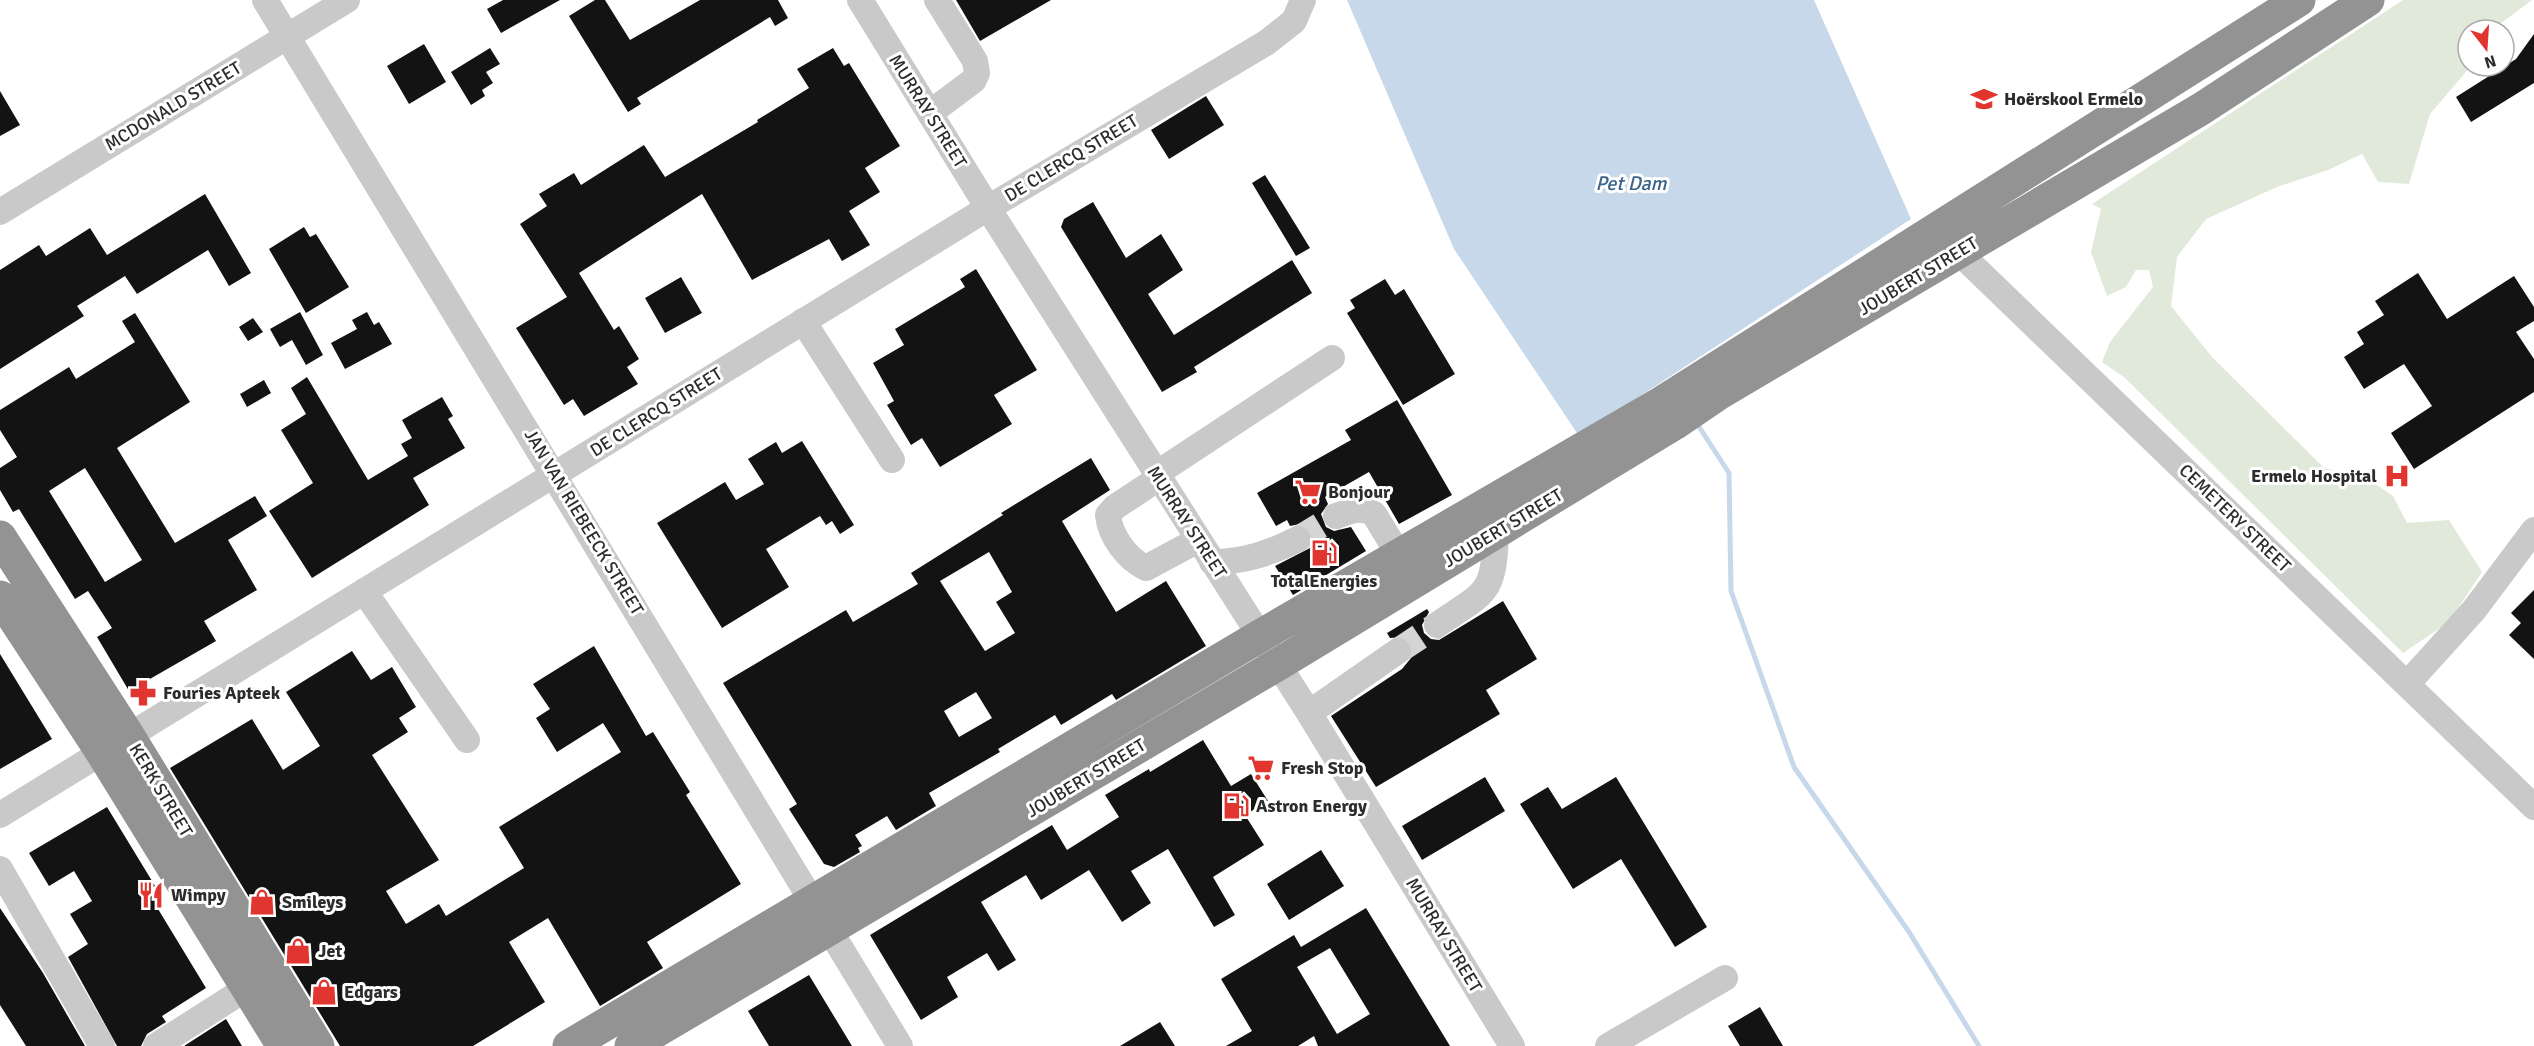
<svg xmlns="http://www.w3.org/2000/svg" width="2534" height="1046" viewBox="0 0 2534 1046" font-family="Signika,sans-serif">
<rect width="100%" height="100%" fill="#fff"/>
<!-- green -->
<path fill="#e1eada" d="M2403,0h129l-40,30h-24v36h3l-41,48 -21,70 -31,-2 -16,-28 -34,16 -51,17 -71,32 -29,38 -6,49 41,51 112,111 49,14 20,14 14,27 42,-3 33,52 -33,50 -46,31 -278,-275 -23,-16 8,-20 43,-55 -4,-17h-13l-10,17 -19,9 -16,-44 10,-43 -9,-5z"/>
<!-- water -->
<path fill="#c6d8ea" d="M1347,0h467l97,219 -332,217 -125,-187z"/>
<g fill="none" stroke-linecap="round" stroke-linejoin="round">
<!-- stream -->
<path stroke="#c6d8ea" stroke-width="5" d="M1696,422l33,51 2,118 63,176 115,165 70,114"/>
</g>
<!-- building -->
<path fill="#131313" fill-rule="evenodd" d="M503,0h57l-59,33 -14,-24z
M595,0h10l25,40 70,-40h78l10,18 -13,8 -5,-9 -133,81 4,6 -13,8 -59,-96z
M956,0h95l-71,41z
M2534,34v49l-63,39 -15,-25 60,-38z
M424,44l22,38 -37,22 -22,-38z
M490,48l10,16 -14,8 7,11 -11,7 3,6 -14,9 -20,-33z
M833,48l11,18 5,-3 51,83 -35,22 15,24 -31,19 21,34 -28,16 -13,-22 -77,41 -50,-86 -123,79 35,57 5,-4 20,33 -12,8 11,17 -54,32 -11,-17 -9,6 -48,-77 51,-31 -47,-73 27,-18 -8,-12 35,-21 7,12 63,-40 21,32 93,-55 -1,-2 52,-32 -12,-19z
M0,91l20,34 -20,11z
M1206,96l18,29 -55,34 -18,-29z
M1265,175l45,73 -14,8 -44,-73z
M205,194l46,79 -22,13 -21,-36 -71,44 -12,-18 -48,30 7,10 -84,53v-99l39,-25 7,11 44,-28 17,27z
M1093,202l33,56 35,-24 22,36 -35,24 26,41 118,-75 20,33 -118,74 3,5 -35,20 -101,-165 3,-8z
M304,227l6,10 6,-3 33,53 -43,26 -37,-64z
M976,269l61,101 -43,25 18,29 -72,43 -18,-29 -11,7 -24,-40 7,-4 -21,-38 31,-18 -9,-16 70,-42 -5,-8z
M2418,273l29,46 67,-43 20,31v14l-18,11 18,27v33l-120,77 -23,-36 41,-27 -28,-42 -40,25 -20,-32 20,-13 -7,-12 27,-17 -9,-14z
M681,277l21,36 -37,20 -20,-35z
M1385,279l10,16 9,-6 51,85 -52,31 -56,-92 8,-5 -5,-8z
M300,312l23,43 -17,10 -14,-25 -12,7 -10,-18z
M367,312l7,13 5,-3 13,22 -47,25 -14,-26 26,-14 -5,-9z
M135,313l55,89 -73,46 58,95 80,-47 12,20 -39,24 29,50 -53,31 12,20 -87,50 -32,-54 15,-9 -24,-37 -13,8 -56,-90 -6,3 -13,-22v-22l17,-11 -17,-27v-20l69,-43 7,12 59,-37 -13,-21zM85,468l57,92 -37,22 -56,-91z
M253,318l10,14 -15,9 -9,-14z
M307,377l61,103 40,-24 -7,-12 11,-6 -10,-18 40,-23 11,19 -5,3 17,29 -52,30 16,27 -117,73 -43,-67 44,-28 -32,-53 25,-16 -15,-26z
M264,380l7,13 -24,14 -7,-13z
M1397,400l55,95 -53,29 -30,-52 -44,25 3,7 -7,10 5,13 8,4 17,-4 15,24 -73,44 -18,-29 35,-18 2,-15 -12,-9 -10,2 -3,-6 -11,6 -19,-33 94,-53 -6,-10z
M802,441l52,84 -14,9 -8,-13 -6,4 -6,-9 -54,33 23,38 -67,41 -65,-105 68,-41 11,18 28,-16 -16,-25 28,-17 6,11z
M1091,458l19,32 -48,31 54,91 50,-31 40,65 -90,54 -4,-6 -51,31 -6,-10 -57,34 2,3 -71,41 7,13 -40,24 -9,-14 -32,19 7,11 -4,2 2,4 -26,15 -10,-3 -35,-55 8,-5 -74,-121 123,-73 7,12 65,-38 -7,-11 92,-58 -2,-2zM989,552l23,40 -16,10 19,31 -30,18 -45,-70zM976,692l16,26 -33,19 -15,-26z
M2534,590v69l-25,-24 12,-12 -10,-10z
M1503,601l34,58 -51,31 14,24 -124,73 -45,-71 71,-47 9,-11 2,-8 -3,-8 -6,-5 -14,1 -3,-5 40,-24 2,3 -7,13 2,8 7,6 8,1z
M594,646l52,90 7,-4 37,60 -4,3 55,89 -94,58 16,26 -63,38 -52,-88 -39,24 36,60 -72,44h-133l-170,-278 82,-49 31,51 37,-24 -34,-54 66,-41 19,29 21,-13 24,40 -17,11 9,14 -36,23 67,105 -53,31 20,33 33,-20 7,12 78,-48 -25,-41 122,-75 -18,-29 -46,29 -21,-34 14,-9 -17,-25z
M0,654l52,85 -52,30z
M1203,740l28,46 20,-12 17,27 -23,14 19,30 -51,32 22,38 -21,12 -46,-78 -37,22 20,32 -29,19 -33,-52 -48,30 -15,-25 -45,27 35,58 -18,11 -11,-18 -40,24 11,20 -37,23 -51,-85 182,-110 15,25 52,-33 -14,-22 44,-26 1,3z
M1485,777l20,34 -83,49 -20,-34z
M1616,777l91,150 -32,20 -54,-88 -48,30 -53,-85 28,-17 14,22z
M107,807l56,92 -8,5 51,84 -44,28 4,6 -19,12 -6,12h-24l-49,-89 20,-13 -18,-30 22,-13 -18,-30 -25,15 -20,-33z
M1321,850l23,36 -55,34 -22,-36z
M0,908l43,65 42,73h-59l-26,-41z
M1366,908l84,138h-132l-4,-10 -16,10h-72l26,-15 -31,-52 73,-44 7,12zM1330,948l40,66 -33,20 -40,-67z
M809,975l43,71h-83l-21,-35z
M1760,1007l23,39h-43l-12,-20z
M226,1019l16,27h-58z
M1160,1022l15,24h-55z"/>
<g fill="none" stroke-linecap="round" stroke-linejoin="round">
<!-- minor-tunnel -->
<path stroke="#d5d5d5" stroke-width="26" stroke-dasharray="26 13" stroke-linecap="butt" d="M1298,539l38,-23
M1398,651l39,-26"/>
<!-- minor -->
<path stroke="#c9c9c9" stroke-width="26" d="M265,0l635,1046
M860,0l128,208 321,505 203,333
M930,113l44,-33 3,-7 -2,-12 -38,-61
M0,212l347,-212
M1947,241l587,566
M803,321l89,139
M1156,474l176,-116
M1159,478l-44,29 -7,8c2,21 19,44 38,53l52,-28
M1336,516c13,-5 25,-10 38,-2l25,41
M1212,562c32,0 58,-9 86,-23
M364,591l103,149
M1437,625c49,-34 57,-29 59,-93
M2408,683l66,-73 60,-80
M1309,713l89,-62
M0,815l988,-607 278,-165 28,-22 9,-21
M0,869l102,177
M156,1046l91,-58
M1608,1046l117,-68"/>
<!-- highway -->
<path stroke="#939393" stroke-width="33" d="M0,537l128,198 190,311
M0,597l101,154 182,295
M569,1046l691,-410 401,-233 638,-403
M631,1046l646,-381 397,-241 44,-30 483,-285 167,-109"/>
</g>
<!-- icons -->
<defs>
<g id="school-bare" transform="scale(2.07)"><path d="M0-5L7-2L0 1L-7-2ZM-4 1L0 2.5L4 1V4Q0 6-4 4Z" fill="#e13530" stroke="#fff" stroke-width="2.5" paint-order="stroke"/></g>
<g id="hospital-bare" transform="scale(2.07)"><path d="M-5-5h3v3.5h4V-5h3V5h-3V1.5h-4V5h-3Z" fill="#e13530" stroke="#fff" stroke-width="2.5" paint-order="stroke"/></g>
<g id="supermarket-bare" transform="scale(2.07)"><path d="M-6-5.5h2.5l.6 2H6L4.5 2H-2.5L-4.4-4H-6ZM-1.5 3.2a1.3 1.3 0 1 0 .1 0ZM3 3.2a1.3 1.3 0 1 0 .1 0Z" fill="#e13530" stroke="#fff" stroke-width="2.5" paint-order="stroke"/></g>
<g id="fuel-bare" transform="scale(2.07)"><path d="M-5.5-6h7V0h2V4h1.3V-2.5L3-4.5l.8-.8L6-3V5H2.5V1h-1V6h-7ZM-4.2-4.7v3.2H.2V-4.7Z" fill="#e13530" stroke="#fff" stroke-width="2.5" paint-order="stroke"/></g>
<g id="pharmacy-bare" transform="scale(2.07)"><path d="M-2-6h4v4h4v4h-4v4h-4v-4h-4v-4h4Z" fill="#e13530" stroke="#fff" stroke-width="2.5" paint-order="stroke"/></g>
<g id="restaurant-bare" transform="scale(2.07)"><path d="M-5-6h1v4h1v-4h1v4h1v-4h1v5L-1.5 .5V6h-2V.5L-5-1ZM5-6V6H3V1.5H1.5Q1.5-4 5-6Z" fill="#e13530" stroke="#fff" stroke-width="2.5" paint-order="stroke"/></g>
<g id="shop-bare" transform="scale(2.07)"><path d="M-5-2.5h2.3a2.7 3.5 0 0 1 5.4 0H5L5.5 6h-11ZM-1.5-2.5h3a1.5 2.3 0 0 0-3 0Z" fill="#e13530" stroke="#fff" stroke-width="2.5" paint-order="stroke"/></g>
</defs>
<g fill-rule="evenodd">
<use href="#school-bare" x="1984" y="99"/>
<use href="#hospital-bare" x="2397" y="476"/>
<use href="#supermarket-bare" x="1308" y="492"/>
<use href="#fuel-bare" x="1324" y="553"/>
<use href="#pharmacy-bare" x="143" y="693"/>
<use href="#supermarket-bare" x="1261" y="768"/>
<use href="#fuel-bare" x="1236" y="806"/>
<use href="#restaurant-bare" x="151" y="895"/>
<use href="#shop-bare" x="262" y="902"/>
<use href="#shop-bare" x="298" y="951"/>
<use href="#shop-bare" x="324" y="992"/>
</g>
<g text-anchor="middle" dominant-baseline="central" stroke-width="6" stroke-linejoin="round" paint-order="stroke">
<!-- poi labels -->
<g font-size="18" font-weight="bold" fill="#2c2c2c" stroke="#fff" text-anchor="start">
<text x="2004" y="99">Hoërskool Ermelo</text>
<text x="2377" y="476" text-anchor="end">Ermelo Hospital</text>
<text x="1328" y="492">Bonjour</text>
<text x="1324" y="581" text-anchor="middle">TotalEnergies</text>
<text x="163" y="693">Fouries Apteek</text>
<text x="1281" y="768">Fresh Stop</text>
<text x="1256" y="806">Astron Energy</text>
<text x="171" y="895">Wimpy</text>
<text x="282" y="902">Smileys</text>
<text x="318" y="951">Jet</text>
<text x="344" y="992">Edgars</text>
</g>
<!-- street labels -->
<g font-size="18" fill="#2c2c2c" stroke="#fff">
<text transform="translate(173 106) rotate(-31)">MCDONALD STREET</text>
<text transform="translate(928 111) rotate(58)">MURRAY STREET</text>
<text transform="translate(1071 158) rotate(-31)">DE CLERCQ STREET</text>
<text transform="translate(1918 276) rotate(-31)">JOUBERT STREET</text>
<text transform="translate(656 412) rotate(-32)">DE CLERCQ STREET</text>
<text transform="translate(2235 518) rotate(44)">CEMETERY STREET</text>
<text transform="translate(584 522) rotate(59)">JAN VAN RIEBEECK STREET</text>
<text transform="translate(1187 522) rotate(57)">MURRAY STREET</text>
<text transform="translate(1503 528) rotate(-31)">JOUBERT STREET</text>
<text transform="translate(1086 778) rotate(-31)">JOUBERT STREET</text>
<text transform="translate(161 790) rotate(59)">KERK STREET</text>
<text transform="translate(1444 935) rotate(59)">MURRAY STREET</text>
</g>
<!-- water labels -->
<g font-size="20" font-style="italic" fill="#3c658c" stroke="#fff">
<text x="1631" y="183">Pet Dam</text>
</g>
</g>
<!-- north arrow -->
<g transform="translate(2486 48) rotate(163)"><circle r="28" fill="#ffffff" stroke="#ababab" stroke-width="1.5"/>
<path d="M0-4.5L10 22L0 15L-10 22Z" fill="#e13530"/>
<text y="-9" font-size="16" font-weight="bold" text-anchor="middle" fill="#2c2c2c">N</text>
</g>
</svg>
